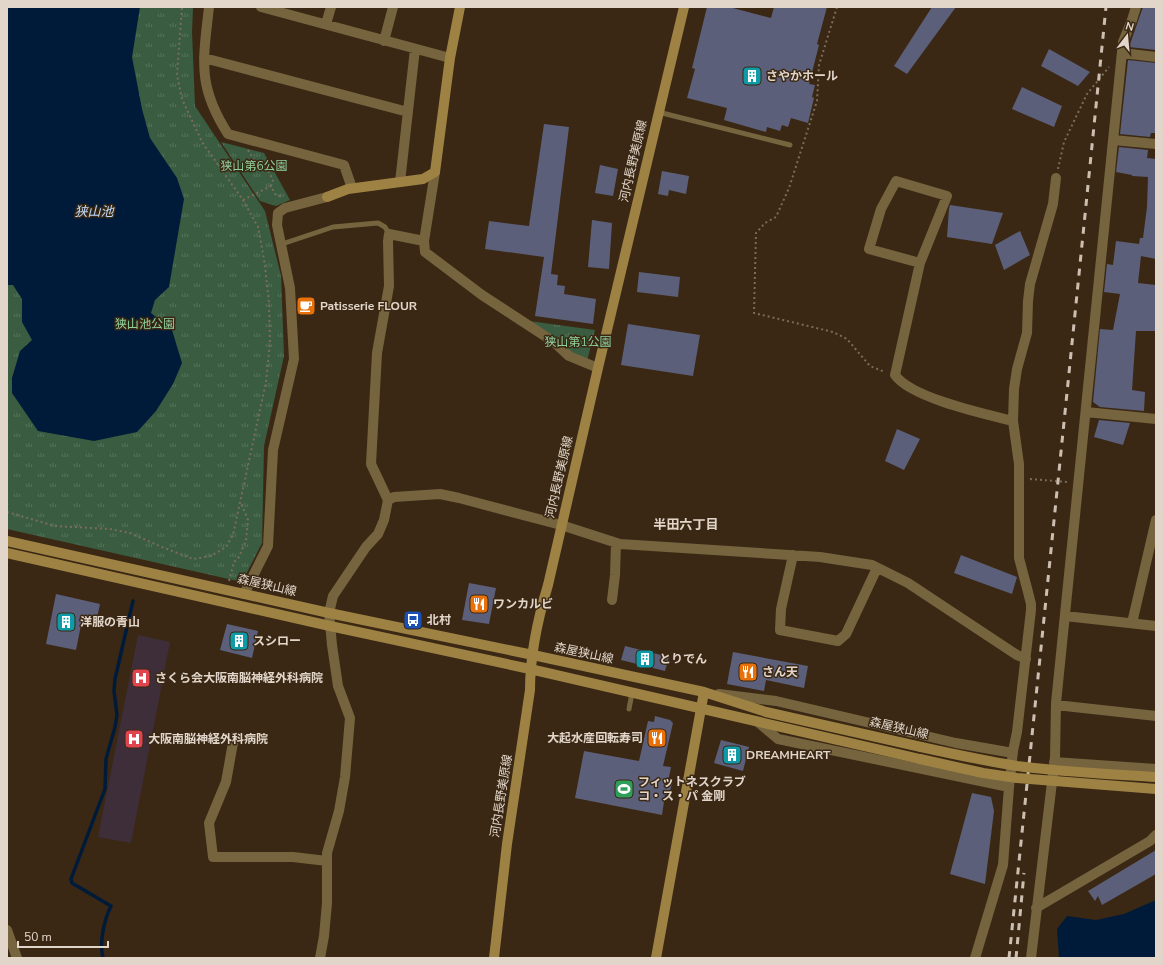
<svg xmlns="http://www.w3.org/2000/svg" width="1163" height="965" viewBox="0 0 1163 965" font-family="'Nunito Sans','Noto Sans JP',sans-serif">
<defs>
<pattern id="park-tufts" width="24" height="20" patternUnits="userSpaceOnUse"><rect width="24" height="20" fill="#3a5d41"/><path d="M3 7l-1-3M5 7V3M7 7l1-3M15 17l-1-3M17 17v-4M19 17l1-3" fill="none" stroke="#56745b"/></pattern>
</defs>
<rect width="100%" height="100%" fill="#3a2814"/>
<!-- medical -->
<path fill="#3e2e3a" d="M138,635l32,7 -39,201 -33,-6z"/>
<!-- park -->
<path fill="url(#park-tufts)" d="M7,7h186l-1,25 3,74 70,105 16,65 3,80 -20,90 -2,97 -20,39 -235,-53z
M221,142l43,11 26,47 -14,6 -16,-5z
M529,321l66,9 -8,31 -13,-6z"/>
<!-- water -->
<path fill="#001b39" d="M7,7h133l-8,50 10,52 8,29 27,40 7,21 -15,88 -14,13 -4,13 21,17 10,33 -9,21 -17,27 -19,21 -43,9 -56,-10 -26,-38v-15l8,-27 12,-11 -10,-18v-23l-9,-14h-6z
M1156,900v58h-97l-2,-29 10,-13 29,4 28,-6z"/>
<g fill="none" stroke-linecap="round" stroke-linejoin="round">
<!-- stream -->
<path stroke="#001b39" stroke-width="3.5" d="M103,958c-4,-15 1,-38 8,-52l-39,-23 -1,-4 34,-90 1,-30 9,-32 2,-12 -3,-24 1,-12 18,-78"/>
</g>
<!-- building -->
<path fill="#5c5f79" d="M707,7h22l42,11 3,-11h53l-10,37 2,1 -10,39 6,1 -3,12 2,1 -6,25 -17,-5 -3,9 -6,-2 -2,6 -13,-4 -1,5 -42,-12 3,-12 -40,-10 8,-29 -3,-1z
M932,7h24l-49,67 -13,-8z
M1143,7l13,1v42l-27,-3z
M1049,49l41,23 -12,14 -37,-20z
M1128,60l28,3v70h-5l-1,4 -30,-3z
M1022,87l40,19 -8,21 -42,-18z
M544,124l25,3 -18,147 7,1 -1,10 8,1 -1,8 32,5 -3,25 -58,-8 9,-59 -59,-8 4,-28 40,5z
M1119,147l29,3 -1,8 9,1v100l-15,-3 -3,27 18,2v46h-20l-4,59 13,2 -1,19 -44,-4 -7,-5 7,-73 13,1 7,-36 -16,-2 3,-28 6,1 3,-24 23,3 1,-6h3l4,-31 1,-30 -16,-1v-1l-16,-3z
M600,165l18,4 -5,27 -18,-3z
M662,171l27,5 -3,18 -17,-4 -1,6 -10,-2z
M950,205l53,8 -11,31 -45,-7 2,-28z
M592,220l20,3 -3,46 -21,-2z
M1020,231l10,24 -26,15 -9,-25z
M639,272l41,5 -2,20 -41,-5z
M628,324l72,11 -7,41 -72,-11z
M1099,420l31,3 -7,22 -29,-8z
M897,429l23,10 -16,31 -19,-9z
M961,555l56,22 -5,17 -58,-21z
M469,583l27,5 -7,36 -27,-4z
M56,594l44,10 -4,19 -14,-3 -6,30 -30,-6z
M227,624l31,7 -6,27 -32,-8z
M625,646l44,11 -4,14 -44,-11z
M733,652l75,14 -4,22 -38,-8 -2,11 -37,-7z
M655,716l15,4 3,3 -10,43 8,1 -3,15 4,1 -3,13 -4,-1 -3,20 -87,-17 9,-47 55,10 9,-40 6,1z
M721,740l28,7 -6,24 -29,-8z
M972,793l19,4 3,14 -9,73 -35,-10z
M1156,850v24l-54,31 -4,-9 -3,5 -7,-10z"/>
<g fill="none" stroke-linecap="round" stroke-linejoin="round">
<!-- path -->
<path stroke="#7b6c5b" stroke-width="2" stroke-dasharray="2 3" stroke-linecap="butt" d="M837,7l-18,58 -2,36 -28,87 -13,29 -11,6 -9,10 -2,80 79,19 14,7 23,27 15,6
M248,150l9,15 12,7 4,8 -2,6 4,8 7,3
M1058,169l6,-27 23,-48 22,-27
M243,200l28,-14
M1030,479l37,3
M7,512l48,14 55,3 20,4 32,14 31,12 18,-3 15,-9 7,-12 33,-153 4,-40 -1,-40 -5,-43 -6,-32 -15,-27 -41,-58 -20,-43 -5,-24 5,-68
M229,581l5,-19 5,-5 7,-17 2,-20 -7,-17"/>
<!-- lane -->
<path stroke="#75643e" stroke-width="5" d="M658,112l132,33
M282,244l51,-17 45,-4 7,4 4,7
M629,709l3,-16"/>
<!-- street -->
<path stroke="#75643e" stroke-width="10" d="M209,7c-6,54 -12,79 19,127l116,31 8,23
M261,7l189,51
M326,24l5,-17
M384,41l9,-34
M1122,53l34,4
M204,58l204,54
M1113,140l43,4
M400,182l15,-133
M424,241l1,11 57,43 72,47 15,14 29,12
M920,263l-51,-14 12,-40 15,-28 51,15 -27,67 -25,112c16,23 90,39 118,46
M1086,412l70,7
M388,500l-17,-36 6,-111 12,-67 -1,-45 1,-7 35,7 11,-69
M793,555l-12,54 -1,21 58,11 8,-7 31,-66
M244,594l24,-48 5,-96 21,-91 -4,-71 -13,-63 1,-12 7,-5 42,-11
M612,600l3,-25 1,-32
M1065,616l91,10
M1132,623l24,-103
M719,694l57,7 180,42 57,10
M1056,705l100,11
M759,723l19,16 231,48
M234,737l-8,45 -17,41 4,34h80l34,4
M1054,762l102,7
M1036,908l114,-67 6,-6
M7,930l10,28
M320,958l4,-22 3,-33v-50l12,-42 6,-34 5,-59 -12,-32 -6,-41 -3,-32 4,-17 33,-49 12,-13 6,-14 4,-20 6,-3 46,-3 19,4 102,27 59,19 200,13 52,8 36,18 109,72 9,4
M975,958l28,-93 6,-78 4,-36 4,-19 14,-122v-6l-3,-12 -9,-34v-94l-6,-43 1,-32 3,-20 10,-36 1,-32 2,-17 23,-80 3,-26
M1031,958l24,-201 1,-54 67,-661 9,-22 4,-13"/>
<!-- secondary -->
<path stroke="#9e8244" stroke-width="10" d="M327,197l21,-8 75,-10 12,-7 15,-114 10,-51
M7,541l322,72 204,42 171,37 62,20 155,35
M7,553l323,73 200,43 390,90
M494,958l13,-114 23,-154c0,-34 8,-72 18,-105l50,-217 86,-361
M656,958l48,-266"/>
<!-- rail -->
<path stroke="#ccbfb2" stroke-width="3" stroke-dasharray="7 7" stroke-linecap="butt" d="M1009,958c33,-317 65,-634 97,-951
M1016,958l8,-85"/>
<!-- secondary-bridge -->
<path stroke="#9e8244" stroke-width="10" d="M921,747c32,7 64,14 96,19 46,6 93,8 139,11
M920,759l63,14 34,5 139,11"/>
</g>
<!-- icons -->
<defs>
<g id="building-square" transform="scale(1)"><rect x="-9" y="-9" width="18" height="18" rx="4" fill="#0f9aa8" stroke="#3a2814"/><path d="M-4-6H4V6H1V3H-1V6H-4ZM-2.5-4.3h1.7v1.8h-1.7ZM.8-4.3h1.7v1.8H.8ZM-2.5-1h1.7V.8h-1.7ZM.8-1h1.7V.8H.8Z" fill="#fff"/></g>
<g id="cafe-square" transform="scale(1)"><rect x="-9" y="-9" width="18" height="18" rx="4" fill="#e8710a" stroke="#3a2814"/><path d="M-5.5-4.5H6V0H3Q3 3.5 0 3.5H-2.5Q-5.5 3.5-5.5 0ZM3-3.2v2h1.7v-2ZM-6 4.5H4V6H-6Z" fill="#fff"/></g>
<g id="restaurant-square" transform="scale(1)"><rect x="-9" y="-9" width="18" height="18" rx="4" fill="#e8710a" stroke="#3a2814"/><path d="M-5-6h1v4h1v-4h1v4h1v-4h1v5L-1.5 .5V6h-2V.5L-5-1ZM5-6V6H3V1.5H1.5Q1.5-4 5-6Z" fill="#fff"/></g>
<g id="bus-square" transform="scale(1)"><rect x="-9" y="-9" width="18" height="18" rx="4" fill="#1a4fb4" stroke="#3a2814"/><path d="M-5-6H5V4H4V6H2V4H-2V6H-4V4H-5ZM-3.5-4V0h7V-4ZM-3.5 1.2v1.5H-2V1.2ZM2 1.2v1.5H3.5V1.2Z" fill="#fff"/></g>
<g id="hospital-square" transform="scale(1)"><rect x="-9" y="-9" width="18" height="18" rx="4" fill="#e0444e" stroke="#3a2814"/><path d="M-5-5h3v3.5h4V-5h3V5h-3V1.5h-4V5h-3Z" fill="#fff"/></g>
<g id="stadium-square" transform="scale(1)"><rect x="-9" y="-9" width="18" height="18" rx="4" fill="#2e9e5b" stroke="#3a2814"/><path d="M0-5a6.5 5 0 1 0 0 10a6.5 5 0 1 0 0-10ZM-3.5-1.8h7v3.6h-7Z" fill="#fff"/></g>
</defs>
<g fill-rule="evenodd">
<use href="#building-square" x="752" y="76"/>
<use href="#cafe-square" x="306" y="306"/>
<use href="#restaurant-square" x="479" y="604"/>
<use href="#bus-square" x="413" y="620"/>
<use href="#building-square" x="66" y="622"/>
<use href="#building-square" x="239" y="641"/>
<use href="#building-square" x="645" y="659"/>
<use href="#restaurant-square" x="748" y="672"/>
<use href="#hospital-square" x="141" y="678"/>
<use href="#restaurant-square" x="657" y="738"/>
<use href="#hospital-square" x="134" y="739"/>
<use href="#building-square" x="732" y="755"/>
<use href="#stadium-square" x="624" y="789"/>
</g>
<g text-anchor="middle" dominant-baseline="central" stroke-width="3" stroke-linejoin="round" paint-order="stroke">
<!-- poi labels -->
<g font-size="12" font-weight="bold" fill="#e2d6ca" stroke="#3a2814" text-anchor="start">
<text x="766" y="76">さやかホール</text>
<text x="320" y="306">Patisserie FLOUR</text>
<text x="493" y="604">ワンカルビ</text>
<text x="427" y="620">北村</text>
<text x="80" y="622">洋服の青山</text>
<text x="253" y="641">スシロー</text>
<text x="659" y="659">とりでん</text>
<text x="762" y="672">さん天</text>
<text x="155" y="678">さくら会大阪南脳神経外科病院</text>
<text x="643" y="738" text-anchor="end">大起水産回転寿司</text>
<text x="148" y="739">大阪南脳神経外科病院</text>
<text x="746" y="755">DREAMHEART</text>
<text x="638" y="782">フィットネスクラブ<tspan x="638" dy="14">コ・ス・パ 金剛</tspan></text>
</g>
<!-- street labels -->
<g font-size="12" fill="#e2d6ca" stroke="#3a2814">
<text transform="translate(633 161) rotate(-77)">河内長野美原線</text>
<text transform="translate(559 477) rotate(-77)">河内長野美原線</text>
<text transform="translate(267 585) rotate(13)">森屋狭山線</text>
<text transform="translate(584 653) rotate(12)">森屋狭山線</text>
<text transform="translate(899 728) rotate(13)">森屋狭山線</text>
<text transform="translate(501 796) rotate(-81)">河内長野美原線</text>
</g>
<!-- park labels -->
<g font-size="12" fill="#8fd09c" stroke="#3a2814">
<text x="254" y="166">狭山第6公園</text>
<text x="145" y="324">狭山池公園</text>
<text x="578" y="342">狭山第1公園</text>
</g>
<!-- water labels -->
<g font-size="13" font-style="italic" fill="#bcdbfe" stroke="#3a2814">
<text x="94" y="212">狭山池</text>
</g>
<!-- neighbourhood labels -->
<g font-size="13" font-weight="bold" fill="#e2d6ca" stroke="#3a2814">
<text x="686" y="525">半田六丁目</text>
</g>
</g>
<!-- border -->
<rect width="1163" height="965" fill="none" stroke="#e2d6ca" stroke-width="16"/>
<!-- north arrow -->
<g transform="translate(1127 36) rotate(16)" stroke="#3a2814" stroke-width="3" paint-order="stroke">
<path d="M0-3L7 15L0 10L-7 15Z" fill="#e2d6ca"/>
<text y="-6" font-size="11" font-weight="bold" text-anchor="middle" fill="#e2d6ca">N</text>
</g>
<!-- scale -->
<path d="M18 941v6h90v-6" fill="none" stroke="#e2d6ca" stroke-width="2"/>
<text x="24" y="941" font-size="12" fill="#e2d6ca" stroke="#3a2814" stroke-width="3" paint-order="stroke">50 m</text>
</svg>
